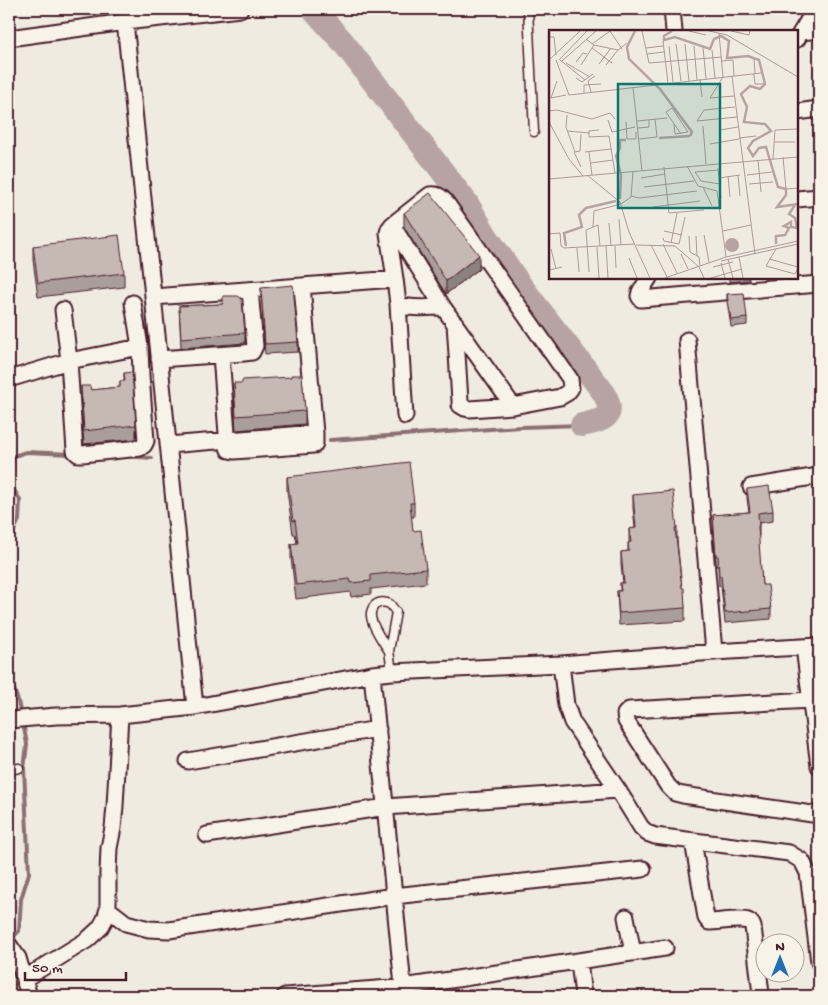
<svg xmlns="http://www.w3.org/2000/svg" width="828" height="1005" viewBox="0 0 828 1005" font-family="'Gochi Hand',sans-serif">
<rect width="100%" height="100%" fill="#f0ebe0"/>
<filter id="ink" filterUnits="userSpaceOnUse"><feTurbulence type="fractalNoise" baseFrequency=".02" numOctaves="2"/><feDisplacementMap in="SourceGraphic" scale="10" xChannelSelector="R" yChannelSelector="G"/><feConvolveMatrix kernelMatrix="1 2 1 2 8 2 1 2 1" color-interpolation-filters="sRGB"/></filter>
<g filter="url(#ink)">
<g fill="none" stroke-linecap="round" stroke-linejoin="round">
<!-- stream -->
<path stroke="#8b6f72" stroke-width="4" d="M330,440l191,-13 61,-2
M124,456l28,2
M9,471l5,-15 12,-4 46,2
M9,481l11,19 -1,20 -10,20
M9,673l9,28 3,15
M9,938l5,-2 5,-5 2,-32 8,-26 -5,-104 3,-25 -4,-21"/>
<!-- river -->
<path stroke="#b7a4a2" stroke-width="24" d="M313,9l30,33 123,160 19,32 36,52 83,107c13,25 -1,27 -22,32"/>
<!-- lane casing -->
<g stroke="#4a1f2b" stroke-width="11">
<path id="lane" d="M528,9l6,123
M389,651c-5,-7 -18,-27 -18,-35 -1,-4 2,-9 4,-11 5,-4 10,-3 15,-1l6,8 -7,39 3,21
M9,770l10,-2"/>
</g>
<!-- street casing -->
<g stroke="#4a1f2b" stroke-width="19">
<path id="street" d="M672,9l2,22
M125,22l70,685
M801,32l18,-2
M9,38l116,-16 115,-13
M797,39l18,-30
M797,112l22,-3
M797,199l22,-2
M392,225l51,82 70,99
M649,278l-9,14 -1,4 2,3 178,-15
M153,297l242,-18
M398,304l7,112
M443,307c-12,0 -34,3 -45,-3l-3,-25 -7,-46 1,-4 3,-4 38,-30c7,-1 10,1 15,6l125,178 1,9 -4,5 -7,4 -47,9 -44,3 -4,-1 -5,-3v-4l-5,-78
M63,310l6,51 6,90 3,3h4l58,-6 4,-3 2,-4 -5,-66 -1,-28 -7,-44
M687,340l27,312
M221,355l7,92 1,3 5,1 80,-6 1,-2v-10l-13,-147
M159,359l85,-6 8,-1 3,-6 -5,-56
M9,379l60,-18 71,-14
M168,445l147,-12
M751,487l68,-11
M804,647l15,119
M561,664l5,41 6,17 46,68 23,37 6,6 8,3 134,17 13,8 6,12 11,89
M372,674l32,322
M811,700l-182,10 -4,4 1,7 42,65 7,7 8,2 136,20
M9,720l47,-4 64,-1 75,-8 177,-33 20,-2 169,-8 153,-12 105,-6
M188,761l190,-32
M207,835l179,-28 232,-17
M693,841l13,77 3,4c10,0 31,-4 39,-1 4,2 4,3 5,6l8,67
M108,909l18,14 23,6 20,1 225,-34 249,-27
M626,917l7,36
M9,945l9,13 11,38
M579,961l4,35
M24,979l63,-39 13,-12 5,-9 3,-10v-37l1,-24 4,-20 2,-22 5,-91
M285,996l118,-9 262,-39"/>
</g>
<!-- lane -->
<use href="#lane" stroke="#f7f3e8" stroke-width="8"/>
<!-- street -->
<use href="#street" stroke="#f7f3e8" stroke-width="15"/>
</g>
<!-- wall -->
<path fill="#aa9e9a" stroke="#4a1f2b" d="M404,213l75,56 -33,25 -42,-67z
M33,246l91,27v14l-86,10 -5,-37z
M729,278h20v2l-20,2z
M261,288l37,54v10l-33,2z
M727,294l20,24v7l-16,2 -4,-26z
M223,296l22,37v10l-64,5 -2,-42 44,-2z
M124,373l12,52v14l-52,5 -3,-44v-14l10,4 29,-3v-6h4z
M234,383l71,28v13l-69,6 -2,-33z
M287,477l127,26v14h-3l2,14 13,38v14l-55,6v5l-20,3 -1,-5 -54,7 -5,-41v-14l6,-1 -2,-9h-2l-6,-43z
M747,489l26,22v10l-14,2v13h-1l4,49 9,24v10l-46,4 -4,-37h-2l-1,-20h-2l-3,-41v-10l36,-3 -2,-13z
M633,495l44,33v12l5,48 3,20v13l-66,4 -2,-34h3v-8h3l-2,-18v-13l7,-1v-8h1v-14l6,-1 -2,-20z"/>
<!-- shaded-wall -->
<path fill="#8b817d" stroke="#4a1f2b" d="M479,255v14l-33,25v-13z"/>
<!-- building -->
<path fill="#c6b8b3" stroke="#4a1f2b" d="M430,193l49,62 -33,26 -42,-68z
M119,235l5,38 -86,10 -5,-37z
M293,285l5,57 -33,2 -4,-56z
M744,293l3,25 -16,2 -4,-26z
M223,296h15l4,3 3,34 -64,5 -2,-32 44,-2z
M132,372l4,53 -52,6 -3,-45h9l1,4 29,-3v-6h5l-1,-8z
M291,375h11l3,36 -69,5 -2,-33h8v-3l49,-3z
M409,462l5,41h-4l3,28 8,-1 5,39 -55,6v6l-20,2 -1,-4 -54,6 -5,-41 7,-1 -3,-23 -2,1 -6,-44z
M769,486l4,25 -15,2 1,13h-1l4,59h6l3,24 -46,4 -4,-37h-2l-1,-20h-2l-3,-41 37,-3 -3,-23z
M673,491l4,37h-2l7,60h2l1,20 -66,5 -2,-22h4l-1,-8h4l-3,-31 8,-1 -1,-8 3,-1 -2,-13 7,-1 -3,-33z"/>
</g>
<!-- overview -->
<g transform="translate(549 30)">
<rect width="249" height="249" fill="#f0ebe0"/>
<path d="M176 215a7 7 0 1 1 14 0a7 7 0 1 1-14 0Z" fill="#b7a4a2"/>
<path fill="none" stroke="#b7a4a2" stroke-width="2.5" d="M86,1l-8,16 2,12 31,30 32,43 -2,4M123,1l-8,5v4l11,-3 35,12 4,-10 7,-3 8,5 -2,17 21,-2 11,4 6,24 -5,5 -10,-3 -9,8 6,13 -3,15 21,2 6,7 -18,10 -5,7 5,8 6,-8 7,-1 12,40 8,2M110,108l31,-2M237,159v6l-9,12 21,-3M71,169l1,-24 -5,-19 4,-8v-8h6M227,214v-8l9,-1 4,-7 -5,-2 7,-4v5l6,1 -2,-10 -6,-4 6,-9M17,216l-2,-13 18,-6 -3,-12 7,-7 30,-7"/>
<path fill="none" stroke="#ae9998" stroke-width="1" d="M93,1l7,32 73,-6M140,1l17,4M160,1l18,4 71,42M182,1l18,4 1,-4M170,3l4,44 -13,21 24,-2M0,7h5l2,18M37,9l8,6 24,5 9,-7M114,11l5,42M43,14l18,-13 12,18M127,14l5,37M136,14l4,37M120,16l4,36M145,16l3,34M154,17l3,32M43,18l20,15M97,18l17,-2M163,20l3,28M98,24l17,-2M205,29l1,15M0,30l31,-29M7,30l13,35 192,-22M10,30l28,-29M11,30l25,20M13,31l34,-30M173,31l11,-1 1,16M27,32l7,-9 4,1M17,33l24,14M50,34l12,-16M32,35l13,-20M57,35l12,-15M205,44l1,10h9M183,46l23,178M27,48l6,4 11,-8M151,49l2,18M84,57l9,84M42,62l-3,-11 7,-5M35,63v-8l17,-1M2,68l6,-17M2,68l15,-3M0,81l8,-1 35,9 18,-6 5,6M117,82l6,-4 16,24 -13,2 -1,-10M117,82l15,22M18,85l-1,12 9,25 5,-1 1,-17M106,89l2,18M59,90l4,12 23,-5M88,91l30,-3M148,91l7,-11 31,-3M148,91l40,-4M0,92l20,37 14,17M77,92l1,17h9v-7M154,96l3,38M89,98l11,-1v-7M50,100l-10,1v6l20,-1 6,37M171,100l18,-3M18,101l22,2M190,108l17,-2M90,109l18,-2M225,112h21M161,114l29,-5M25,122l7,15M36,122l26,-3M40,122l3,23M234,127l3,32 12,-1M224,129l2,-29 22,-1M209,130l3,32M42,133l22,-3M138,136l11,20 19,5 9,66M115,137l5,46 35,-3M169,138l3,30M169,140l-23,2 6,9 19,3M38,145l33,27 9,30 21,46M189,145l2,21M198,145l25,-3M179,146l2,21M92,148l24,-4M170,148l21,-3M0,149l249,-22M200,154l24,-2M95,157l50,-6M154,157l9,19M82,166l8,2 58,-7M72,174l10,-7 2,-25M104,177l47,-6M70,189l2,26M60,193l2,23M44,197l1,-16 27,-7M115,201l18,4M174,201l28,-6M0,204l11,-1 1,13 3,2 71,-4M155,205l5,27M140,206l1,16 9,5 1,9M147,206l1,20M114,208l1,3 15,3 6,-27M122,213l6,-30M114,214l14,29M87,215l39,1 24,21 5,11M102,215l16,32M57,216l2,32M66,216l1,22M48,217l2,31M28,218l2,24M2,219l5,20M227,219l-10,17 29,8 3,-6M132,224l7,15M190,227l4,21M80,228l8,20M179,229l5,19M220,229l29,8M172,231l77,-17M172,233l4,15M0,236l1,4 12,-3M164,237l20,-5M40,242l-3,-42 12,-5 2,21M116,248l61,-21 72,-16M162,248l31,-9"/>
<path fill="#0f766e" fill-opacity="0.15" stroke="#0f766e" stroke-width="2.5" d="M69,54h102v124h-102z"/>
<rect width="249" height="249" fill="none" stroke="#4a1f2b" stroke-width="2.5"/>
</g>
<!-- margin -->
<rect width="828" height="1005" fill="none" stroke="#f7f3e8" stroke-width="30"/>
<rect x="15" y="15" width="798" height="975" fill="none" stroke="#4a1f2b" stroke-width="2" filter="url(#ink)"/>
<!-- north arrow -->
<g transform="translate(780 958)"><circle r="24" fill="#f7f3e8" stroke="#b29e9c"/>
<path d="M0-4L9 19L0 12L-9 19Z" fill="#1f6fb2"/>
<text y="-8" font-size="14" font-weight="bold" text-anchor="middle" fill="#4a1f2b">N</text>
</g>
<!-- scale -->
<path d="M25 972v8h101v-8" fill="none" stroke="#4a1f2b" stroke-width="2.5"/>
<text x="32" y="972" font-size="15" fill="#4a1f2b" stroke="#f7f3e8" stroke-width="4" paint-order="stroke">50 m</text>
</svg>
